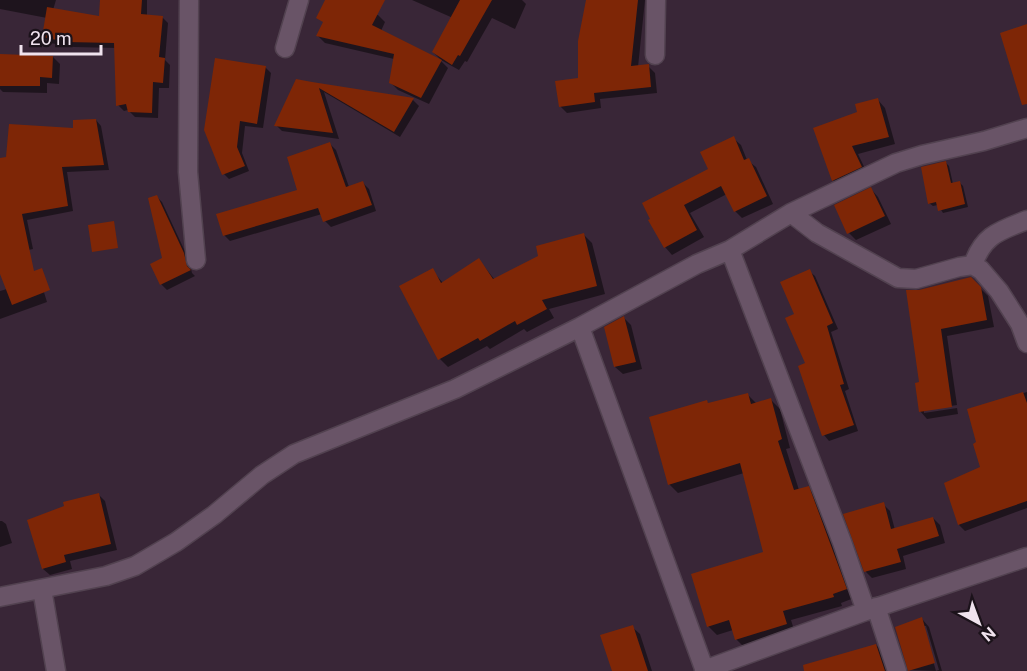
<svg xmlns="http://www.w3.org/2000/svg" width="1027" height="671" viewBox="0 0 1027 671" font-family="'Public Sans',sans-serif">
<rect width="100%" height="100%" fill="#392637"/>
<!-- shadow -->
<path fill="#0007" d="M0,0h56l-3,10 48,7 1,-17h45v16l15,1 6,6 -3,37 5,5 -1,23h-10l-1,30 -23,-1 -7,-7 -4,1 -6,-6 -2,-57 -42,-1 -24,-4 -6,-6 3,-19 -47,-9z
M412,0h110l4,4 -11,25 -23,-11 -25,44 -2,-1 -6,9 -18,-10 -8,-8 20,-34z
M587,0h58l-7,67 10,-1 7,7 2,20 -57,6 1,9 -34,5 -7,-7 20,-27z
M325,2l53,13 7,7 -4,9 60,30 7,7 -19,36 -31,-14 -8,-8 4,-23 -69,-16 -7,-7 7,-14z
M0,56l53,1 7,7 -1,20 -12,-1v10l-44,-1 -3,-3z
M265,67l6,6 -8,55 -18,-2 -3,27 7,18 -20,8 -5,-5 -18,-44z
M297,81l116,19 6,6 -19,31 -76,-45 15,47 -57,-8 -6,-6z
M878,100l7,8 10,36 -37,10 10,21 -28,13 -7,-8 26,-67z
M96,120l5,6 8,44 -42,2 6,39 -46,9 6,29 -33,7v-78l75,-49z
M733,138l8,7 6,15 9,7 17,37 -31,14 -7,-7 -8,-17 -37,19 14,24 -32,18 -7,-8 -13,-27 58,-50z
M330,144l6,6 13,37 14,-4 6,6 7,22 -45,16 -6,-6 -3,-7 -92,27 -6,-6 75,-44z
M946,163l3,3 4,18 6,-2 4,4 5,21 -25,6 -5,-8 -5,1 -4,-3z
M871,189l7,8 13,27 -35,16 -7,-7z
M156,196l6,6 27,58 3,13 3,3 -28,14 -6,-6 2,-26z
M583,234l9,9 13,51 -56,15 5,9 -27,14 -3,-3 -34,20 -3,-3 -39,21 -8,-8 -8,-89 11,13 36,-23 16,20z
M809,271l6,5 23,53 -7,3 18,57 -4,2 13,40 -29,10 -5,-6 -28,-120z
M970,278l18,18 6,31 -47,9 10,69 -33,5v3l33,-5 1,6 -31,5 -7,-8 -1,-120z
M35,281l8,8 4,13 -47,17v-28z
M624,318l7,7 11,44 -19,5 -8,-7z
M1027,392v116l-62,23 -6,-6 23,-57 -4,-25 -10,-33z
M747,394l10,10 14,-4 9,9 10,39 -4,1 13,41 9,-2 9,9 37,101 -13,5 1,3 -51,14 4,13 -50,15 -9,-9 -3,-9 -16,5 -9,-9 57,-73 -21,-80 -66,20 -9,-9 38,-82 2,2z
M98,494l7,7 12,49 -47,11 2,8 -22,6 -7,-6 -14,-49z
M883,504l7,7 5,19 38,-12 7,7 5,18 -42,13 3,13 -34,9 -6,-6 -21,-57z
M0,521h2l4,3 6,19 -12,4z
M922,619l7,8 13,44h-6l3,-1 -13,-44h-3l13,45 -27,-1z
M632,627l8,7 12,37h-39z
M876,645l6,6 6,20h-79z"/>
<!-- building -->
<path fill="#7e2606" d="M100,0h42l-1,14 22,2 -4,41 6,1 -2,25 -10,-1 -1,31 -24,-1 -2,-8 -10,2 -2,-63 -47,-1 -25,-5 5,-30 52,9z
M325,0h60l-13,25 70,35 -21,38 -32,-15 5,-29 -78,-18 7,-14 -7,-4z
M460,0h32l-32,56 -2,-1 -6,10 -20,-13z
M586,0h52l-7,66 18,-2 2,23 -57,6 1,9 -36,5 -4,-26 23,-3v-37z
M1027,24v80l-5,1 -22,-72z
M0,54l53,2 -1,22 -12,-1v9h-40z
M215,58l51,8 -9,58 -17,-3 -3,26 8,19 -23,9 -18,-45z
M296,79l16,3 102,16 -20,34 -75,-44 14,45 -59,-7z
M878,98l11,39 -37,9 10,21 -30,14 -19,-53 44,-16 -2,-8z
M96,119l8,46 -42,2 6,39 -46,8 12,57 8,-3 8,22 -38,15 -12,-31v-116l6,-1 3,-33 64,4v-8z
M734,136l10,24 5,-2 18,38 -33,16 -13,-26 -37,19 13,25 -33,18 -16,-28 2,-1 -8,-16 66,-34 -8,-17z
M330,142l16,45 17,-6 9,24 -49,17 -5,-14 -95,28 -7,-22 81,-24 -10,-33z
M946,161l5,22 9,-2 5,23 -27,7 -2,-9 -8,2 -7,-37z
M871,187l14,29 -38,18 -13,-29z
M157,195l27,58 3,13 4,4 -31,15 -10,-21 12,-6 -14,-60z
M114,221l4,27 -26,4 -4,-27z
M584,233l13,53 -55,14 5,9 -30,16 -2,-4 -35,20 -2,-3 -40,22 -39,-74 34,-18 8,15 38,-25 14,21 45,-23 -2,-10z
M810,269l23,54 -6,3 17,58 -4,1 14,40 -32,11 -24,-70 7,-3 -20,-45 9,-4 -14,-32z
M971,277l10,10 6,33 -46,9 11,78 -33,5 -4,-29 4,-1 -13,-92h13z
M624,316l12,46 -22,5 -10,-40z
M1023,392l4,11v98l-69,24 -14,-42 36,-16 -7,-23 3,-2 -9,-33z
M748,393l3,11 20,-6 11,41 -4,2 16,49 15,-4 38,103 -14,5 1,3 -51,14 4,13 -52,16 -6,-20 -22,7 -16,-53 72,-22 -23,-89 -72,22 -19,-68 58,-17 1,3z
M99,493l12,51 -47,11 2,7 -24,7 -15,-49 37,-14 -1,-4z
M884,502l7,27 42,-12 6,19 -42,13 4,13 -37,10 -21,-58z
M922,617l13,46 -27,8 -13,-44z
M633,625l15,46h-36l-12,-36z
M876,644l9,27h-81l-1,-6z"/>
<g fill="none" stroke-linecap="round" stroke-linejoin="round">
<!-- minor casing -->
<g stroke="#524250" stroke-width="21">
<path id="minor" d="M189,0l-1,172 8,88
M285,48l14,-48
M655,55l1,-55
M791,213l26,20 81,45 18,1 43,-12 14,-2 8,5 18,21 21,33 7,19
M730,250l112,292 24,69
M973,265c10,-30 26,-34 54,-45
M580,327l125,344
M42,589l14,82
M0,597l106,-21 29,-10 41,-24 38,-27 48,-40 32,-21 161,-65 125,-62 117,-63 33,-14 61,-37 105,-50 26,-8 62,-14 43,-13
M876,607l21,64
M704,670l162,-59 161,-54"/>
</g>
<!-- minor -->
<use href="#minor" stroke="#695467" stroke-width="18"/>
</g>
<!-- north arrow -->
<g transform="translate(979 623) rotate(139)" stroke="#1b121a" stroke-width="4.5" paint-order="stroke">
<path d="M0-4.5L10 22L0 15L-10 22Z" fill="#f0e3ee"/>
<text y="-9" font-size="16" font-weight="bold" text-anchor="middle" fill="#f0e3ee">N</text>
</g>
<!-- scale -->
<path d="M21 45v9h80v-9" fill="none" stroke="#f0e3ee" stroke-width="3"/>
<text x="30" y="45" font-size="18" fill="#f0e3ee" stroke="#1b121a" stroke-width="4.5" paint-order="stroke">20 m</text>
</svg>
